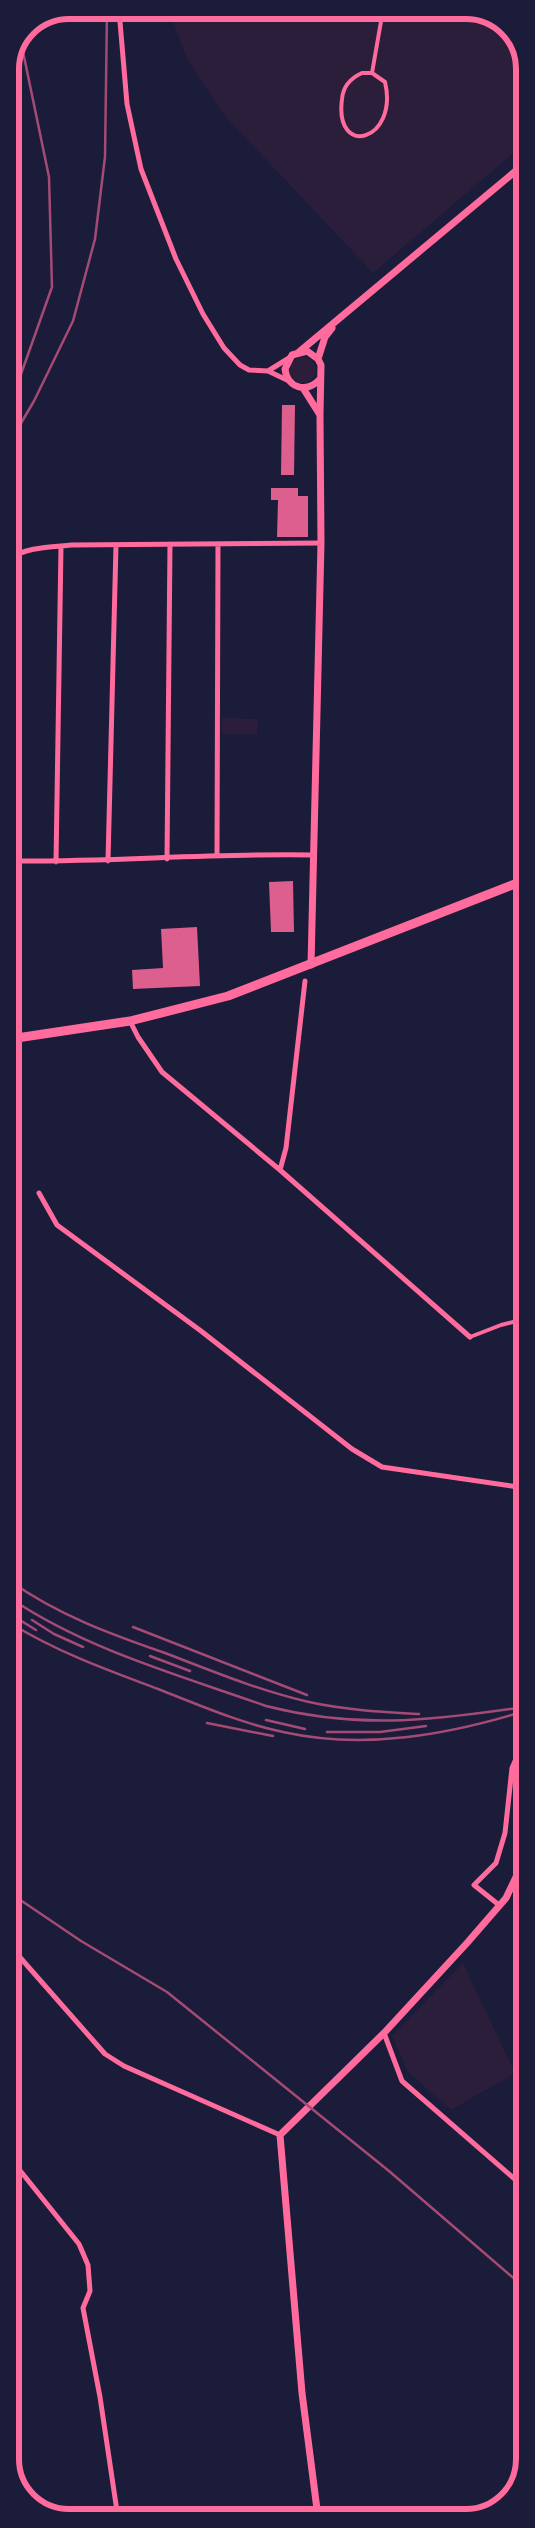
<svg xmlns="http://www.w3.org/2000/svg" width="535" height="2528" viewBox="0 0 535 2528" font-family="'Roboto Condensed',sans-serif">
<rect width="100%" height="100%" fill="#1b1b3a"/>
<!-- green -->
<path fill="#2a1e3b" d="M169,10h305l34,17 16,34v83l-151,129 -149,-158 -38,-58z
M290 370a13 13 0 1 1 26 0a13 13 0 1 1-26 0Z
M222,718l36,1 -1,15h-35z
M463,1963l52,110 -64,37 -43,-38 -16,-36z"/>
<!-- building -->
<path fill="#dd5f8e" d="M282,405h13l-1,70h-13z
M520,472h5v22h-5z
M271,488h27v8h10v41h-31l1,-37h-7z
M525,525v22h-9v-21z
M520,578h5v20h-4z
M514,643h11v24l-11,1z
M293,881l1,51h-23l-2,-50z
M197,927l3,59 -67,3 -1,-19 31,-2 -2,-39z"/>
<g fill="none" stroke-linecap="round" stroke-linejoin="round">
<!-- pedestrian -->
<path stroke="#ff6b9d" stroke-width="4" d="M362,73h10l13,9c14,59 -51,77 -43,17 1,-13 9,-21 20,-26z
M372,73l11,-63
M470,1337l31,-12 24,-6"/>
<!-- minor -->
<path stroke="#ff6b9d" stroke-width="5" d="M119,10l8,94 14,65 35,90 27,55 21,34 16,17 9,5 19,1 21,10
M268,371l21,-13
M10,559c15,-12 42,-12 61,-14l250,-2
M10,758l2,-111
M217,856l1,-312
M167,859l3,-315
M10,861c101,1 202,-8 303,-6
M108,861l8,-316
M56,862l5,-316
M130,1021l8,16 24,35 118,98 190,167
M280,1170l6,-22 19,-167
M39,1193l18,32 144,106 151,118 30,18 143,21
M499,1905l-25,-20 22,-22 9,-30 7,-65 13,-30
M10,1946l95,108 19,12 156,69
M10,1970l12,-10
M384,2033l18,48 123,107
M10,2158l69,86 9,21 2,26 -7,17 17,89 18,121"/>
<!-- tertiary -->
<path stroke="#ff6b9d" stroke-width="7" d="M299,352l225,-188
M318,359l7,-22 7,-9
M303,388l17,27 1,-50 -3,-6 -11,-8 -15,4 -7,14c2,19 22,25 35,10
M311,965l10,-422 -1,-128
M318,2517l-16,-124 -22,-258 104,-102 83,-90 39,-45 19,-40"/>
<!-- primary -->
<path stroke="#ff6b9d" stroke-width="9" d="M10,1039l120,-18 98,-25 297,-116"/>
<!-- rail -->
<path stroke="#a44b75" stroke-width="2.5" d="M10,405l42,-118 -3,-110 -28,-135
M10,442l24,-41 39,-80 22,-82 10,-82 2,-147
M10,1581c48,34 100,53 155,72 47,18 95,38 144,49 36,8 74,10 110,12
M10,1598c77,52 169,77 256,108 90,23 161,15 251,2
M10,1614l26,16
M32,1620l22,14 29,13
M10,1623c47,29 97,47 148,66 41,16 82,34 125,43 81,18 164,3 242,-21
M133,1627l174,68
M150,1656l40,15
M266,1720l39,9
M207,1723l66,13
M327,1732h53l46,-6
M10,1893l71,48 86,51 222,179 136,117"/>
</g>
<!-- crop -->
<path d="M0 0H535V2528H0ZM69 19H466A50 50 0 0 1 516 69V2459A50 50 0 0 1 466 2509H69A50 50 0 0 1 19 2459V69A50 50 0 0 1 69 19Z" fill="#1b1b3a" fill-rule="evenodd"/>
<path fill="none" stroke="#ff6b9d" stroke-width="6" d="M69 19H466A50 50 0 0 1 516 69V2459A50 50 0 0 1 466 2509H69A50 50 0 0 1 19 2459V69A50 50 0 0 1 69 19Z"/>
</svg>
